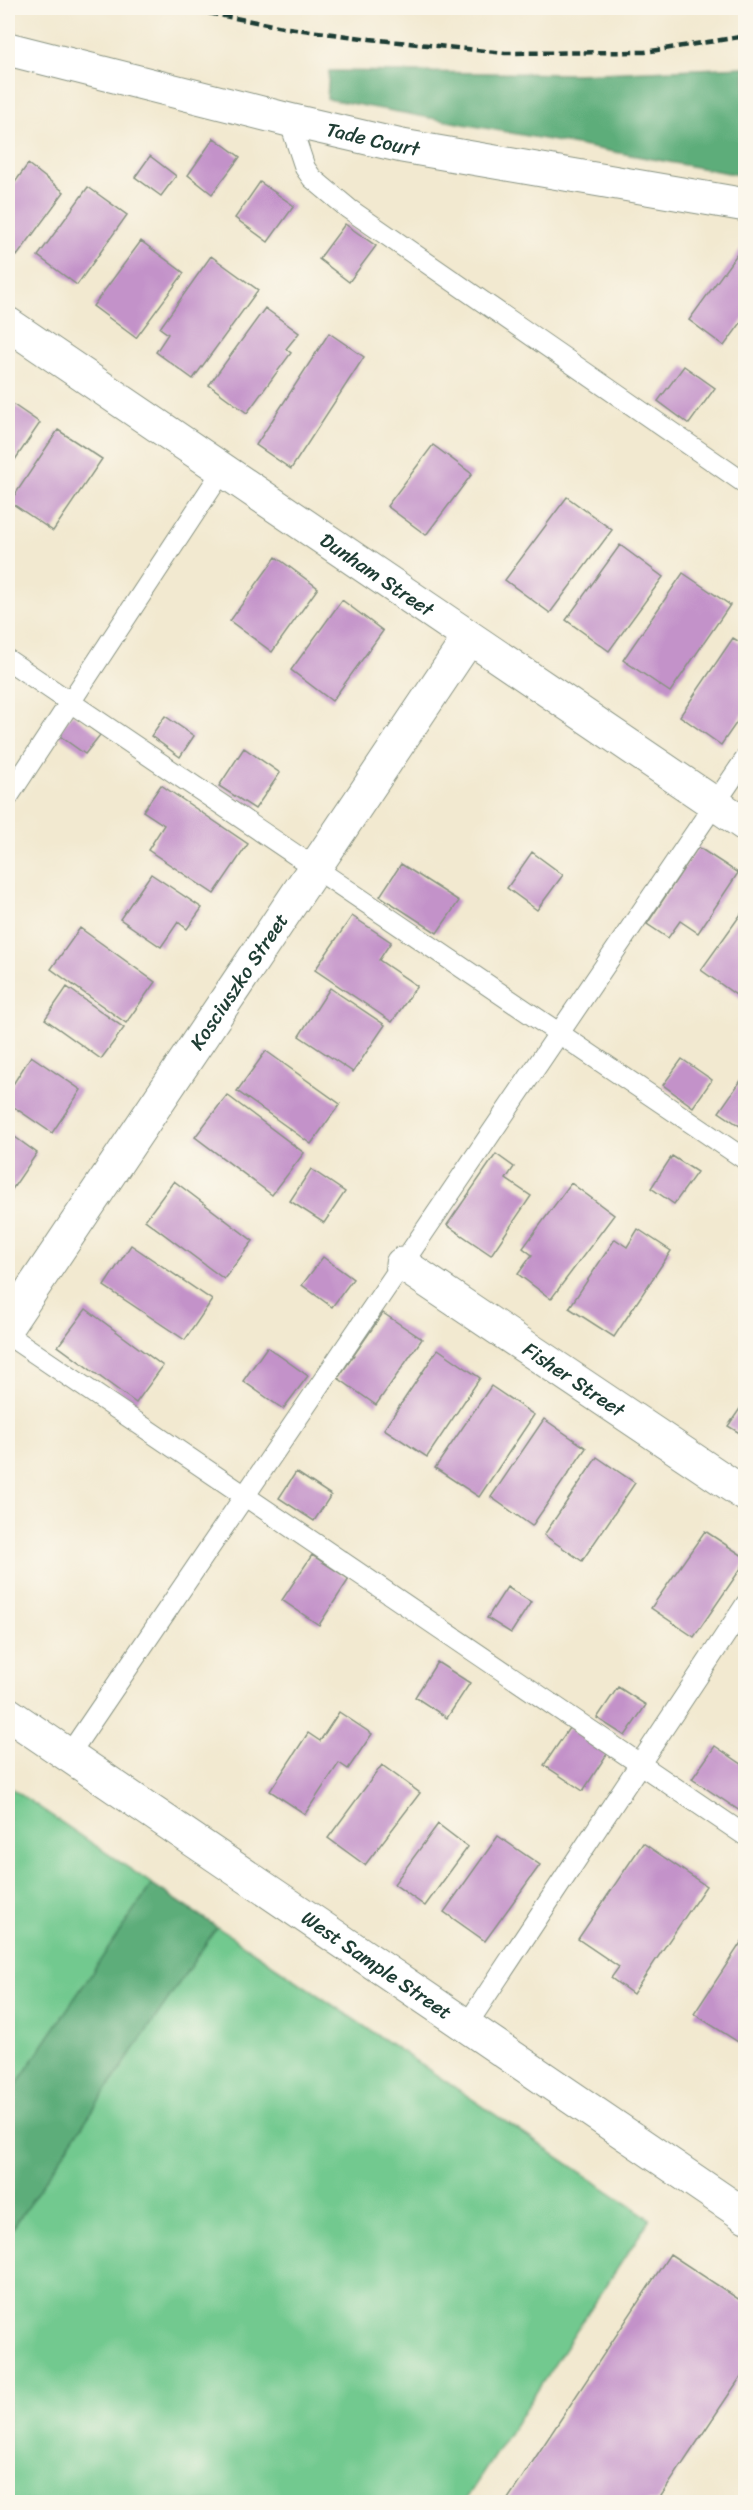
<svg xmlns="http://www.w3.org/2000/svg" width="753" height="2510" viewBox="0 0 753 2510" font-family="Sriracha,sans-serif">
<rect width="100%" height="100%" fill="#fbf7ec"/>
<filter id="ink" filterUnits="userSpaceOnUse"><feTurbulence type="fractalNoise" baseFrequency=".0167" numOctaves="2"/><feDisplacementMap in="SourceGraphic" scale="12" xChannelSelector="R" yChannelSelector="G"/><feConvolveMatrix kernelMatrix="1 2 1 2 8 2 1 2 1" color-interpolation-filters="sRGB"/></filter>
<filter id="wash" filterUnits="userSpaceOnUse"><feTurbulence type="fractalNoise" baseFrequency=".008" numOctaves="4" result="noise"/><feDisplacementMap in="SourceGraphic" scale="24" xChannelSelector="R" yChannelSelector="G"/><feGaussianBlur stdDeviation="1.35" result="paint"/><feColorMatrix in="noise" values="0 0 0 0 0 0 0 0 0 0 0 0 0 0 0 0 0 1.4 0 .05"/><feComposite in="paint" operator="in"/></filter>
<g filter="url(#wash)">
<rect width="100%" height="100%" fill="#f2e9d0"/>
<!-- green -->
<path fill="#72c98f" stroke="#488362" stroke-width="1.5" d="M8,1786l144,98 -144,213z
M217,1927l433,292 -186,283h-456v-267z"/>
<!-- forest -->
<path fill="#5dad7a" stroke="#3e7557" stroke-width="1.5" d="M745,67v109l-418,-77 2,-28 247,3z
M152,1884l65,43 -209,308v-138z"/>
<g id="blocks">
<!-- building -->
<path fill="#c392c9" d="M214,138l26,19 -28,37 -24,-19z
M150,156l26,20 -15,20 -26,-19z
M28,164l36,28 -47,64 -9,-7v-57z
M260,182l34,24 -26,36 -33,-24z
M88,187l39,28 -50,70 -39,-29z
M345,224l31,22 -27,36 -30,-23z
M141,241l43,32 -48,65 -43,-32z
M746,242v74l-22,30 -35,-26z
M211,256l47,34 -65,89 -37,-27 12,-18 -8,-6z
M265,308l34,25 -13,16 5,4 -44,60 -38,-28z
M329,333l35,24 -73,112 -35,-24z
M684,366l31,22 -26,36 -31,-23z
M8,401l32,22 -32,47z
M58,430l44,29 -49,72 -43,-29z
M433,445l39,29 -46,61 -39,-29z
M567,497l45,33 -62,83 -45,-33z
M620,545l43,32 -54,74 -43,-31z
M276,557l42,31 -46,64 -42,-31z
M683,573l47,32 -60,87 -47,-32z
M342,600l41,31 -51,70 -41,-31z
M733,638l13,8v63l-25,36 -41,-29z
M72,714l28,21 -15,19 -28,-20z
M165,716l29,20 -14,21 -29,-21z
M244,748l36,25 -25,36 -36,-23z
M161,785l87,59 -34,50 -66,-44 16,-25 -21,-14z
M698,847l40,26 -40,60 -18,-12 -12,17 -21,-14z
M532,852l31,23 -26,35 -30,-22z
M401,864l58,37 -22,32 -57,-37z
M151,874l51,34 -15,21 -9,-7 -17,25 -41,-28z
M746,907v95l-45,-32z
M352,916l39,26 -12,18 38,26 -25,36 -77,-52z
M80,928l75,54 -29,41 -75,-54z
M67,987l57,41 -23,31 -56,-40z
M330,988l55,37 -32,47 -54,-36z
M266,1051l74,53 -29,40 -74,-53z
M31,1056l50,34 -29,43 -44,-30v-11z
M682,1059l30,21 -19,27 -30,-22z
M742,1079l4,2v49l-27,-18z
M227,1095l77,58 -32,42 -77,-58z
M8,1132l29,21 -26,38 -3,-2z
M496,1154l18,13 -8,12 25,17 -40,59 -44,-30z
M672,1156l25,16 -23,32 -23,-16z
M311,1169l34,23 -21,31 -34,-22z
M174,1181l79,60 -29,38 -79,-59z
M571,1183l43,32 -63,84 -33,-25 14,-19 -9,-7z
M638,1229l33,22 -57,86 -45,-29 46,-69 12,8z
M131,1245l81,55 -27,40 -81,-54z
M323,1257l30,22 -21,28 -30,-22z
M86,1309l77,57 -27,37 -78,-57z
M383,1313l39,26 -46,66 -38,-27z
M267,1347l41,29 -25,33 -40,-28z
M438,1349l42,29 -53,79 -43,-28z
M491,1386l43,29 -55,82 -44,-29z
M746,1400v37l-18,-11z
M544,1419l42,29 -54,78 -41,-29z
M597,1457l38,26 -53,78 -38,-26z
M296,1472l35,23 -17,26 -35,-23z
M705,1531l41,27v3l-52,76 -43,-29z
M312,1555l37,24 -30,46 -37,-25z
M507,1587l24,15 -20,31 -24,-15z
M437,1662l33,21 -23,35 -32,-21z
M618,1687l28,18 -21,31 -28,-18z
M339,1712l33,22 -24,35 -9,-6 -34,51 -35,-23 38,-58 12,8z
M569,1728l38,26 -24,37 -39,-26z
M715,1746l31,21v36l-6,8 -48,-32z
M382,1765l38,28 -55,72 -37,-27z
M438,1824l30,23 -43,59 -31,-22z
M498,1836l42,29 -55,76 -41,-29z
M643,1843l63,43 -73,108 -22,-16 8,-11 -41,-28z
M746,1935v112l-52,-33z
M670,2254l76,50v65l-89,133h-151z"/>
</g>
</g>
<g filter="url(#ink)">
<use href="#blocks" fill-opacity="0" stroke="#889382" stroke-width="1.5"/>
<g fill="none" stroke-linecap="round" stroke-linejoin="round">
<!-- service casing -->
<g stroke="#889382" stroke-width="22">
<path id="service" d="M289,120l16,48 7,10 37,31 397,275
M8,660l738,500
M8,797l215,-327
M8,1335l738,501
M68,1756l678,-998
M466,2026l280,-422"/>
</g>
<!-- minor casing -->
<g stroke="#889382" stroke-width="35">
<g id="minor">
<path id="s1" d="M8,49l281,71 113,26 344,59"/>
<path id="s2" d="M8,324l738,501"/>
<path id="s3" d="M402,1264l344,231"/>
<path id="s4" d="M8,1325l461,-687"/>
</g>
</g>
<!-- secondary casing -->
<g stroke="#889382" stroke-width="35">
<g id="secondary">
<path id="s5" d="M8,1714l738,502"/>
</g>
</g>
<!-- service -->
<use href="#service" stroke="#fff" stroke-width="20"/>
<!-- minor -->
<use href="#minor" stroke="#fff" stroke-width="33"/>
<!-- secondary -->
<use href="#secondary" stroke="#fff" stroke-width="33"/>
<!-- rail -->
<path stroke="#1f3d34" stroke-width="4.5" stroke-dasharray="9 4.5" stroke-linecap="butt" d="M182,8l106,20 82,11 135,14 140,-1 101,-16"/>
</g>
</g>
<g text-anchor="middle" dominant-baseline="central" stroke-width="4.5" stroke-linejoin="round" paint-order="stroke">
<!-- street labels -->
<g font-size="20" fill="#1f3d34" stroke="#fbf7ec">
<text stroke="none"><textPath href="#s1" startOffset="376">Tade Court</textPath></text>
<text stroke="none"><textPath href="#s2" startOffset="446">Dunham Street</textPath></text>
<text stroke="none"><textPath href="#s4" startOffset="414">Kosciuszko Street</textPath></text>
<text stroke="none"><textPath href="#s3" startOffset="207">Fisher Street</textPath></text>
<text stroke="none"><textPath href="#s5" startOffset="446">West Sample Street</textPath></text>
</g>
</g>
<!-- margin -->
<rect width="753" height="2510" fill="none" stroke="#fbf7ec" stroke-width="30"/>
</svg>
